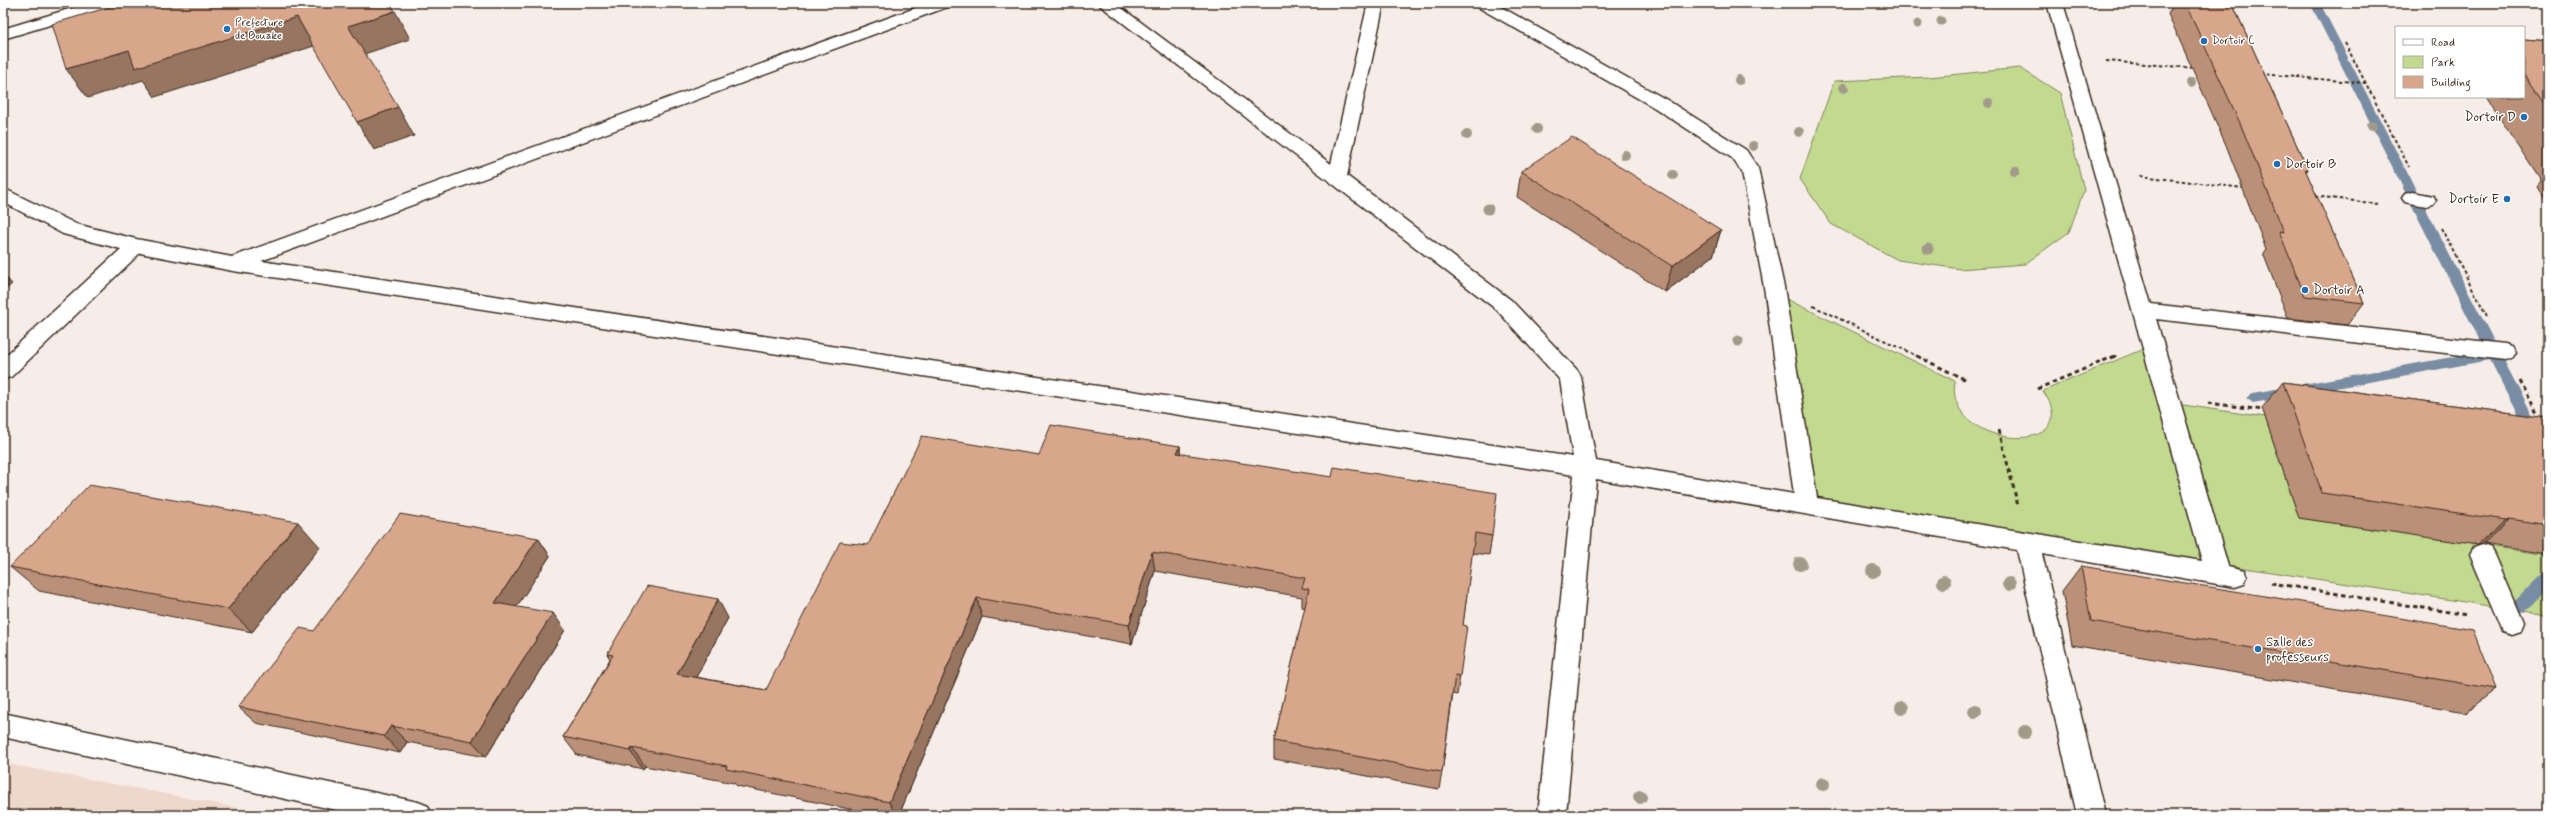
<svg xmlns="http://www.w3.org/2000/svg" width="2551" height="818" viewBox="0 0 2551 818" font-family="Mynerve,sans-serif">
<rect width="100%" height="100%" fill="#f7ede8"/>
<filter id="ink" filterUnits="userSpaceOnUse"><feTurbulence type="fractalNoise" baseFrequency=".025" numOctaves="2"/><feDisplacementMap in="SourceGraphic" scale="8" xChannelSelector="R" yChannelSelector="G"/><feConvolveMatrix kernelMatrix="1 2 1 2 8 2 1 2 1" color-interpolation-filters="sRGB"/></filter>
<g filter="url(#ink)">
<!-- built -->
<path fill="#eed8cc" d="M3,763l274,52h-274z"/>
<!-- green -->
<path fill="#c2da90" stroke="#7e8257" d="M2020,68l40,25 24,97 -15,42 -44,32 -65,5 -62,-9 -67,-36 -31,-45 34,-98 95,-4z
M1780,296l175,85c-12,69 135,78 88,10l105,-44 15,55 102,15 34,101 249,37v60l-735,-114z"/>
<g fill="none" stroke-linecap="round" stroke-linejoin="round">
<!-- stream -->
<path fill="#788da3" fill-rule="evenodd" d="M2310,3h10l228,443v20l-5,-2 -53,-104 -237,43 -7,-5 7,-5 232,-42z
M2548,572v16c-8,9 -19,27 -33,23l-2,-5 2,-5 28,-28z"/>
<!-- minor casing -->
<g stroke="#3b2a1e" stroke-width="3">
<path id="minor" d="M89,3h26l-2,3 -110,33v-10z
M929,3h23l-2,3 -689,255 1312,196 -13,-77 -63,-70 -400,-307h18l216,161 37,-161h16l-37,173 164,124 67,71 3,6 15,84 198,33 -30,-207 -22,-115 -10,-14 -77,-50 -179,-102 -2,-3h20l173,97 79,50 12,18 26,119 33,211 385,63 -155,-558h16l88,301 354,40 8,3 3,5 -3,5 -8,3 -349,-41 72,247 16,4 3,7 -3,7 -9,3 -193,-33 63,261h-28l-60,-265 -421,-71 -30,336h-28l36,-340 -1341,-204 -93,-18 -129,124 -8,2v-21l118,-109 -58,-15 -60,-32v-14l73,36 60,15 96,18z
M2412,192l21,4 3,4 -3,4 -7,2 -21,-4 -3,-4 3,-4z
M2482,545l8,3 4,7 29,68 -3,8 -9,3 -9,-3 -3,-8 -29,-68 4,-7z
M3,713l415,89 10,4 4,9h-73l-356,-78z"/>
</g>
<!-- path-far1 -->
<path stroke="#3b2a1e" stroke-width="2" stroke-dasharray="3.5 2.5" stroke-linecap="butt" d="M2345,43l64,124
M2106,61l89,7
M2261,74l105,9
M2140,176l104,12
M2315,196l63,8
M2441,228l46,88
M1813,306l106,51
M2113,357l5,-2"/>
<!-- path -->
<path stroke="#3b2a1e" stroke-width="3" stroke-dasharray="4.5 3.5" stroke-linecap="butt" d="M1917,356l49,24
M2520,381l19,37
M2037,389l78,-33
M2208,403l55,7
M1999,430l19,76
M2271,583l196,32"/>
<!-- minor -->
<use href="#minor" fill="#fff" fill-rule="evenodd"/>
</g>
<!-- trees -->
<g fill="#a29a88">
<circle cx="1941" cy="21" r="4.5"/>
<circle cx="1918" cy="24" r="4.5"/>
<circle cx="1739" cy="80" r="5"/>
<circle cx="2191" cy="83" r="5"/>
<circle cx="1844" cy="88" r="5"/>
<circle cx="1989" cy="103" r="5"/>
<circle cx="2372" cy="126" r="5"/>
<circle cx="1537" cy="129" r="5"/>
<circle cx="1799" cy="132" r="5"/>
<circle cx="1467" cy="135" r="5"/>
<circle cx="1753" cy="146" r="5"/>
<circle cx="1625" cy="155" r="5"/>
<circle cx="2015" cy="171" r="5"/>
<circle cx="1673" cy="175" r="5"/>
<circle cx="1488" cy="209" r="5.5"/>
<circle cx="1928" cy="249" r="5.5"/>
<circle cx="1738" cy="341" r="5.5"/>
<circle cx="1800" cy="564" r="7"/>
<circle cx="1873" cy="571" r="7"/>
<circle cx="1944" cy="582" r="7"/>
<circle cx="2009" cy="584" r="7"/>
<circle cx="1902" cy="708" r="7"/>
<circle cx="1975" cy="711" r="7"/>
<circle cx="2025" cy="732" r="7"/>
<circle cx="1823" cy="784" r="7"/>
<circle cx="1640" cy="797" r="7"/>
</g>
<!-- wall -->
<path fill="#ba9078" stroke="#3b2a1e" d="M2174,3h58l76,167 -2,2 58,131 -17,22 -59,-7 -25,-65 3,-4 -40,-104 -58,-131z
M2524,39l24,2v163l-11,-18 4,-5 -55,-84h38z
M1521,171l200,59 -8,26 -48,36 -148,-95z
M2283,382l265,36v136l-65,-10 -5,1 -179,-27 -37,-110z
M1180,446v8l312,82 -3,19 -17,-2 -9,72 -3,51 -3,19 -4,-1 -11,78 -3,17 -165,-30v-18l31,-133 -3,-1v-10l-147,-26 -23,73 -150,-27 -83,198h-20l-142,-29 -3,-3 -89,-17 -2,3 -66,-14 -14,-18 47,-78 -3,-5 121,-36 -32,59 70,13 102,-145 171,-90z
M538,538l12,18 -34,51 49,23 -79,127 -79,-15 -7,11 -144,-30 -18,-16 76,-76z
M320,547l-68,85 -213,-41 -29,-24z
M2081,566l415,123 -30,23 -394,-67 -10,-54z"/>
<!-- shaded-wall -->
<path fill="#977561" stroke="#3b2a1e" d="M395,11l15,28 -46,15 -16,-28z
M297,17l17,29 -159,51 -12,-17 -55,18 -22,-29 63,-19z
M398,107l16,29 -40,14 -17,-28z
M1721,230l-8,26 -48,36 7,-26z
M3,274l9,10 -9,8z
M1180,446l1,20 -4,-13z
M2510,519l-27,25 -5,1 28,-25z
M298,522l22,25 -68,85 -24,-23z
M538,538l12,18 -42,64 -13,-17z
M1152,552l3,19 -23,73 -3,-19z
M977,598l5,19 -83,198h-3l-7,-13z
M718,599l10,19 -40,74 -11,-18z
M553,613l12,17 -79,127 -14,-16z
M391,726l16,16 -7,11 -16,-17z
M632,748l13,18 -2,3 -13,-18z"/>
<!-- building -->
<path fill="#d8a78b" stroke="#3b2a1e" d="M123,3h267l5,8 -47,15 50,81 -41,15 -60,-105 -162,51 -6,-18 -63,19 -14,-45z
M2185,3h47l76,167 -3,-1 59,134 -59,-7 -26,-65 5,1 -44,-109z
M2524,39l24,2v68l-24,-34z
M1572,137l149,93 -49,36 -151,-95z
M2283,382l265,36v107l-38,-6 -4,1 -184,-27z
M1051,425l129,21 -3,7 155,24 2,-10 163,26 -5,43 -17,-3 -12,92 4,1 -7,50 -5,-1 -13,97 -168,-31 35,-152 -7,-1 3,-10 -153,-26 -23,73 -152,-27 -88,204 -163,-33 1,-3 -95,-18 -2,3 -67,-14 50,-82 -6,-1 40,-68 71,13 -41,75 89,16 74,-148 28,3 54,-109 117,19z
M89,485l209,37 -70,87 -218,-42z
M400,514l138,24 -43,65 58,10 -81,128 -81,-15 -7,10 -146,-29 62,-79 14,3z
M2081,566l392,64 23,59 -405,-68z"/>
</g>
<!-- markers -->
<g fill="#1f6fb2" stroke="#fff" stroke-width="1.5">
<circle cx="227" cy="29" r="4"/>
<circle cx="2204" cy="41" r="4"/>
<circle cx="2524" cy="117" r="4"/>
<circle cx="2277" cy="164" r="4"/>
<circle cx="2507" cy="199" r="4"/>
<circle cx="2305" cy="290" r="4"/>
<circle cx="2258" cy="649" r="4"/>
</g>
<g text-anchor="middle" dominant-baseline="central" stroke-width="3" stroke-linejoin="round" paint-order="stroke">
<!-- far-poi labels -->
<g font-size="11" fill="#3b2a1e" stroke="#fff" text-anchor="start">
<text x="235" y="23">Prefecture<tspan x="235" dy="13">de Bouake</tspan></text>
<text x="2212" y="41">Dortoir C</text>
</g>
<!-- poi labels -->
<g font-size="13" fill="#3b2a1e" stroke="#fff" text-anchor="start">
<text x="2516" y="117" text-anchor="end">Dortoir D</text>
<text x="2285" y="164">Dortoir B</text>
<text x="2499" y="199" text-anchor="end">Dortoir E</text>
<text x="2313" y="290">Dortoir A</text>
<text x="2266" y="642">Salle des<tspan x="2266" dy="15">professeurs</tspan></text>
</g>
</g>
<!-- margin -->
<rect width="2551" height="818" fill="none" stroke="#fff" stroke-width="16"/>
<rect x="8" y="8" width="2535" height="802" fill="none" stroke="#3b2a1e" stroke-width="1.5" filter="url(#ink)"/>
<!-- legend -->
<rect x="2395" y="26" width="130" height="72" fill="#ffffff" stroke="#b1aaa5"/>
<rect x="2403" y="39" width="20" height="6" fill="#ffffff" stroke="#b1aaa5"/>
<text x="2431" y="46" font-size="12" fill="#3b2a1e">Road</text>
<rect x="2403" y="56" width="20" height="12" fill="#c2da90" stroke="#b1aaa5"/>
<text x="2431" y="66" font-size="12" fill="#3b2a1e">Park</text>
<rect x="2403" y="76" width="20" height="12" fill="#d8a78b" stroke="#b1aaa5"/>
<text x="2431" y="86" font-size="12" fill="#3b2a1e">Building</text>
</svg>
